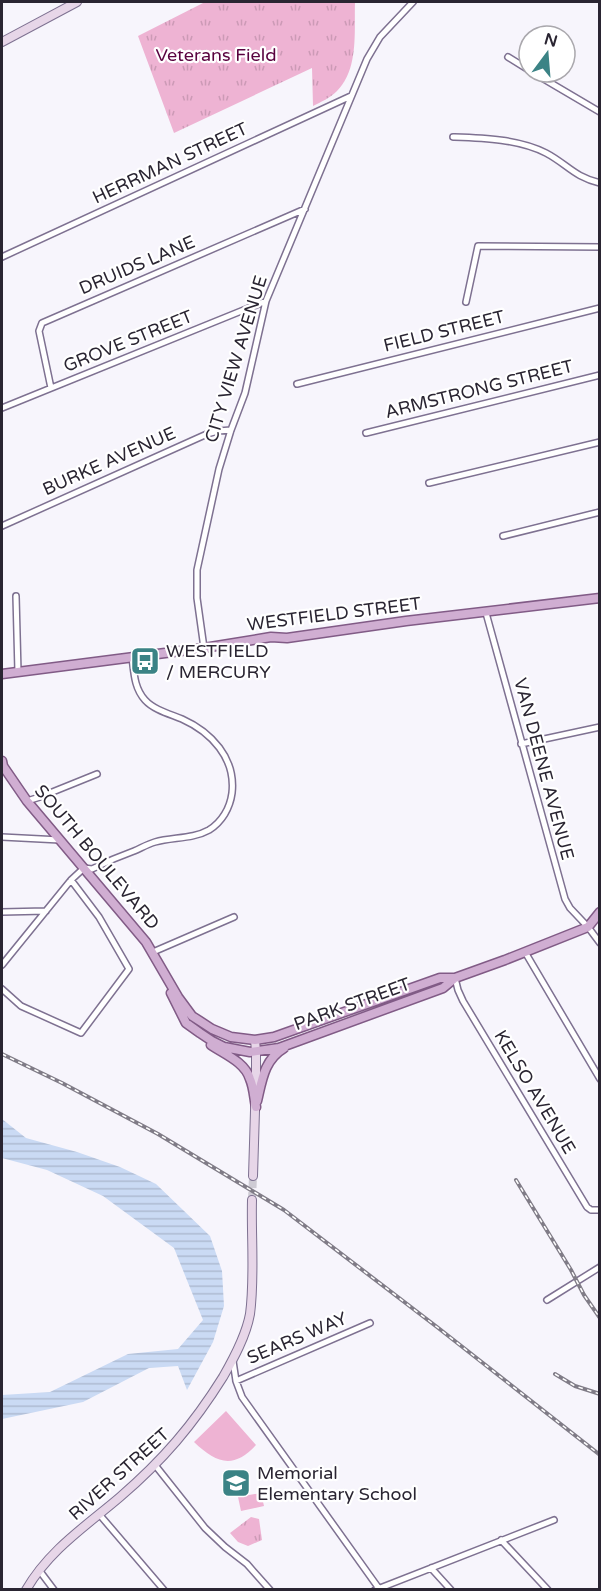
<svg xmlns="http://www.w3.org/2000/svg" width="601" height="1591" viewBox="0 0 601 1591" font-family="'Varela Round',sans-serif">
<defs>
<pattern id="grass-tufts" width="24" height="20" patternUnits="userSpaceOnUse" patternTransform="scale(1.5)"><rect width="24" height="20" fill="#eeb3d3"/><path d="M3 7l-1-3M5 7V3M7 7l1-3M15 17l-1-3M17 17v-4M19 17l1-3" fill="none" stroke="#cc9ab6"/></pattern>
<pattern id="water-rules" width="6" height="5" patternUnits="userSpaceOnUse" patternTransform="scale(1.5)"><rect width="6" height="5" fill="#cadaf4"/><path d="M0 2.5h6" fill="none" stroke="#aebbd2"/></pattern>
</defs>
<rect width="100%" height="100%" fill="#f7f5fc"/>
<!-- grass -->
<path fill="url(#grass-tufts)" d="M205,2h150c-1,29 4,67 -18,89 -7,7 -16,11 -24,15l-1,-38 -138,65 -36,-97z
M251,1517l8,2 3,21 -14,6 -10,-4 -8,-9z"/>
<!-- pitch -->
<path fill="#eeb3d3" d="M226,1411l30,34c-23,25 -40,18 -62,-3z
M261,1493l3,13 -23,5 -3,-14z"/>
<!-- water -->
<path fill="url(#water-rules)" d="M2,1119l24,19 51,14 43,15 36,17 54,52 12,35 2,35 -11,36 -26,48 -9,-24 -29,2 -66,34 -81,17v-24l48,-3 78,-38 50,-5 25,-29 -29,-72 -71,-52 -56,-26 -45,-12z"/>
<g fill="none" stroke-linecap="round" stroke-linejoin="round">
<!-- secondary-tunnel -->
<path stroke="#cecbd4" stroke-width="8" stroke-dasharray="8 4" stroke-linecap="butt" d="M252,1200l1,-24"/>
<!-- minor casing -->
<g stroke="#7e7191" stroke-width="8">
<path id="minor" d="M508,57l21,13
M532,72l68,40
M453,137c30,1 66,2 93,16 21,11 28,24 54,30
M2,257l349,-161
M466,302l12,-56 122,1
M297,384l303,-76
M51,388l-12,-57 3,-8 263,-114
M2,408l264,-107
M366,433l234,-58
M429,483l171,-41
M2,526l205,-92 11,-3 13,-1
M503,536l97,-24
M16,596l2,76
M486,613l79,286 5,9 18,19 12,16
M204,648l-7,-50v-28l22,-101 12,-39 14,-37 21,-92 101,-242 13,-22 33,-35
M521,744l79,-17
M27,801l13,-4 57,-23
M2,837l58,3
M2,912l44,-1
M153,952l81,-35
M525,952l75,127
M2,965l69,-85 13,-12 8,1c14,-7 28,-13 42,-18 7,-3 14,-7 21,-9 18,-5 38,-3 54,-12 13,-8 21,-22 23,-37 4,-35 -21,-61 -50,-74 -12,-5 -28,-9 -37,-19 -11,-12 -11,-28 -13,-43
M455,978l3,12 5,11 124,206 4,3h9
M2,989l19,17 60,27 48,-64 -30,-52 -28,-37
M547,1300l53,-33
M233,1361l3,20 6,16 138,193
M236,1381l134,-58
M155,1465l50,63 20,19 22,17 23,26
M99,1514l65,76
M501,1540l47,50
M431,1568l20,22
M39,1570l15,20
M375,1590l179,-70"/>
</g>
<!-- secondary casing -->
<g stroke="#7e7191" stroke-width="10">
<path id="secondary" d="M2,42l75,-40
M253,1176l3,-98v-27l-1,-11
M26,1590c23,-40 60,-64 94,-93 43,-37 73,-72 103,-120 11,-19 23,-41 27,-63 5,-37 1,-77 2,-114"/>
</g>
<!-- primary casing -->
<g stroke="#815b86" stroke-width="11">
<path id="primary" d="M2,674l202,-26 67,-11 16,1 119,-17 194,-23
M2,761l1,5 24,35 119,141 32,55 14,19 20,13 19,8 24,3 19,-3 166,-59h15
M171,993l15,30 14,10 12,8 12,6 26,5 29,-4 164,-60 12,-10 50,-18 83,-33 12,-15
M211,1045c13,9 34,17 39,34 4,9 4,19 6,28
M257,1101c5,-21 7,-41 27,-53"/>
</g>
<!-- minor -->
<use href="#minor" stroke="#fff" stroke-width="5"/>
<!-- secondary -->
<use href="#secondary" stroke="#e7d6e8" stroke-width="8"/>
<!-- primary -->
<use href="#primary" stroke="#d0aed2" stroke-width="8"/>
<!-- rail casing -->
<g stroke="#807c87" stroke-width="4">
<path id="rail" d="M2,1054l60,29 96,51 126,76 153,117 163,128
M516,1180l55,90 13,25 16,23
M555,1374l20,12 25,8"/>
</g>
<!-- rail -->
<use href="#rail" stroke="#fff" stroke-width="1.5" stroke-dasharray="4.5" stroke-linecap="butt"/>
</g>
<!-- icons -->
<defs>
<g id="bus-square" transform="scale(1.5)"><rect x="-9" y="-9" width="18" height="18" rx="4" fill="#3b8385" stroke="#fff"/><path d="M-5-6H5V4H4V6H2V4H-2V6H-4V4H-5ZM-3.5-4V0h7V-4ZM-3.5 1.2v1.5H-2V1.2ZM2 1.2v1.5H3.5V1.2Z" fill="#fff"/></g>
<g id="school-square" transform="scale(1.5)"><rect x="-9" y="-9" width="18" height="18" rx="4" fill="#3b8385" stroke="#fff"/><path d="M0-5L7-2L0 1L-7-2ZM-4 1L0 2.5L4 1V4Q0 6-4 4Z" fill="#fff"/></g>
</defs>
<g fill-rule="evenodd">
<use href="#bus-square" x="145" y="661"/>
<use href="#school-square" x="236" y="1483"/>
</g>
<g text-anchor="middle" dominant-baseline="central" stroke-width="4.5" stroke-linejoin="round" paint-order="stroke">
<!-- park labels -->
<g font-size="18" fill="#59023f" stroke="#fff">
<text x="216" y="55">Veterans Field</text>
</g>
<!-- street labels -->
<g font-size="18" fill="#2a2532" stroke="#fff">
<text transform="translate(170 163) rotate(-25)">HERRMAN STREET</text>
<text transform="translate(137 265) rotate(-23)">DRUIDS LANE</text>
<text transform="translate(444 331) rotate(-14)">FIELD STREET</text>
<text transform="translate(128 341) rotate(-22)">GROVE STREET</text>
<text transform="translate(236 359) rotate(-73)">CITY VIEW AVENUE</text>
<text transform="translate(479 389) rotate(-14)">ARMSTRONG STREET</text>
<text transform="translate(109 461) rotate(-24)">BURKE AVENUE</text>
<text transform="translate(334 614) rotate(-7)">WESTFIELD STREET</text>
<text transform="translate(544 769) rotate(75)">VAN DEENE AVENUE</text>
<text transform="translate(97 857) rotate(50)">SOUTH BOULEVARD</text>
<text transform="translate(352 1004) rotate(-20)">PARK STREET</text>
<text transform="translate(535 1092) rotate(59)">KELSO AVENUE</text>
<text transform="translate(297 1338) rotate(-23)">SEARS WAY</text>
<text transform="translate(119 1474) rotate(-42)">RIVER STREET</text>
</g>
<!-- poi labels -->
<g font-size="18" fill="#2a2532" stroke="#fff" text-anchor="start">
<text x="166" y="651">WESTFIELD<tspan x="166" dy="21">/ MERCURY</tspan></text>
<text x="257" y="1473">Memorial<tspan x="257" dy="21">Elementary School</tspan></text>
</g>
</g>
<!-- border -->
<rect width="601" height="1591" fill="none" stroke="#2a2532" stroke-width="6"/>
<!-- north arrow -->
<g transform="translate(547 54) rotate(16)"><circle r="28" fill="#ffffff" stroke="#aaa8ad" stroke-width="1.5"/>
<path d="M0-4.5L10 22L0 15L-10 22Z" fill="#3b8385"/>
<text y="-9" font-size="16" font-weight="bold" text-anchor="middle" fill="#2a2532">N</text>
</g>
</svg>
